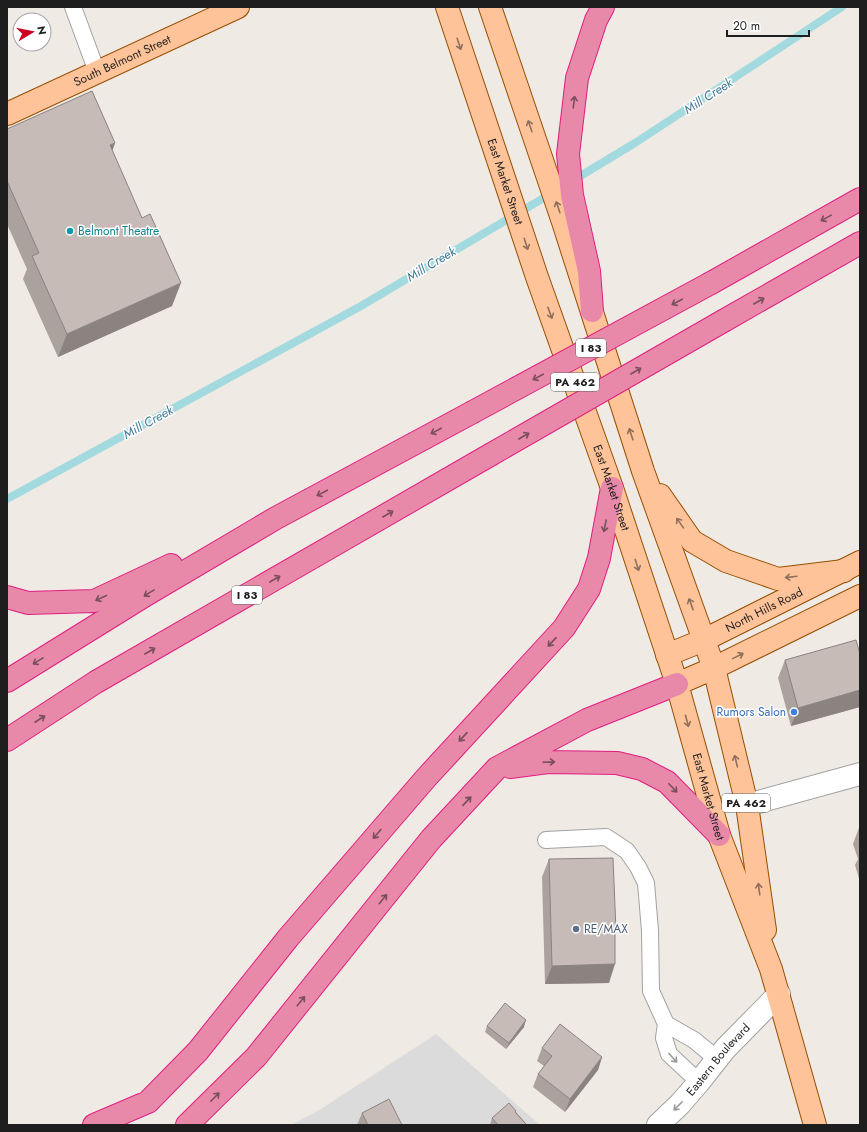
<svg xmlns="http://www.w3.org/2000/svg" width="867" height="1132" viewBox="0 0 867 1132" font-family="Jost,sans-serif">
<rect width="100%" height="100%" fill="#efeae4"/>
<!-- residential -->
<path fill="#dcdbdb" d="M436,1034l104,91h-249l30,-16z"/>
<g fill="none" stroke-linecap="round" stroke-linejoin="round">
<!-- stream -->
<path stroke="#a3dadf" stroke-width="8" d="M572,181l63,-38 207,-136
M7,499l354,-193 191,-113"/>
<!-- service casing -->
<g stroke="#a2a2a2" stroke-width="18">
<path id="service" d="M73,7l24,65
M546,840l60,-3 21,14 11,16 8,16 4,48 1,60 15,33 -2,14 5,16 30,28
M666,1024l28,16 23,19"/>
</g>
<!-- minor casing -->
<g stroke="#a2a2a2" stroke-width="24">
<path id="minor" d="M747,805l113,-31"/>
</g>
<!-- tertiary casing -->
<g stroke="#a2a2a2" stroke-width="24">
<g id="tertiary">
<path id="s1" d="M658,1125l22,-21 19,-22 26,-33 54,-55"/>
</g>
</g>
<!-- primary casing -->
<g stroke="#984e00" stroke-width="24">
<g id="primary">
<path id="s2" d="M447,7l90,270 75,211 65,196 42,151 52,134 44,156"/>
<path d="M490,7l73,215 80,249 71,197 33,137 18,125"/>
<path id="s3" d="M7,114l231,-107"/>
<path d="M660,495l32,46 34,20 52,18 66,-8"/>
<path id="s4" d="M667,655l37,-15 156,-78"/>
<path d="M677,684l37,-16 146,-72"/>
</g>
</g>
<!-- motorway casing -->
<g stroke="#e01e7f" stroke-width="24">
<path id="motorway" d="M711,283l149,-84
M592,311l-3,-40 -17,-76 -4,-41 9,-76 19,-58 7,-13
M725,320l135,-77
M7,597l21,6 66,-2 77,-36
M7,681l137,-85 132,-78 195,-105
M7,740l89,-58 394,-227
M510,767l38,-5 69,1 25,6 25,13 52,53
M94,1125l54,-23 50,-51 90,-113 138,-160 138,-150 25,-39 10,-31 13,-70
M187,1125l69,-68 175,-218 66,-71 90,-48 90,-36"/>
</g>
<!-- service -->
<use href="#service" stroke="#fff" stroke-width="16"/>
<!-- minor -->
<use href="#minor" stroke="#fff" stroke-width="22"/>
<!-- tertiary -->
<use href="#tertiary" stroke="#fff" stroke-width="22"/>
<!-- primary -->
<use href="#primary" stroke="#ffc399" stroke-width="22"/>
<!-- motorway -->
<use href="#motorway" stroke="#e989aa" stroke-width="22"/>
<!-- motorway-bridge casing -->
<g stroke="#e01e7f" stroke-width="24" stroke-linecap="butt">
<path id="motorway-bridge" d="M471,413l240,-130
M490,455l235,-135"/>
</g>
<!-- motorway-bridge -->
<use href="#motorway-bridge" stroke="#e989aa" stroke-width="22"/>
</g>
<!-- wall -->
<path fill="#aba19d" d="M7,129l108,14 -3,8 60,155 -114,51 -35,-78 4,-10 -20,-45z
M860,654v53l-69,19 -13,-48 7,-18z
M860,825v57l-5,-17 3,-6 -5,-15z
M549,859l66,76 -6,48 -64,1 -3,-107z
M487,1026l37,1 -18,22 -21,-17z
M542,1048l60,9 -4,13 -33,42 -32,-25 5,-13 6,-8 -7,-5z
M516,1111v1l11,13h-37l2,-7z
M362,1113l40,12h-45z"/>
<!-- shaded-wall -->
<path fill="#8b8380" d="M115,143l-8,23 3,-21z
M181,283l-9,23 -114,51 9,-23z
M860,690v17l-69,19 7,-18z
M615,964l-6,19 -64,1 7,-18z
M526,1020l-2,7 -18,22 3,-6z
M602,1057l-4,13 -33,42 5,-13z"/>
<!-- building -->
<path fill="#c7bbb7" stroke="#8b8380" d="M92,91l23,52 -5,2 32,73 8,-4 31,69 -114,51 -35,-78 7,-3 -32,-72v-52z
M856,640l4,14v36l-62,18 -13,-48z
M613,858l3,73 -1,1v32l-63,2 -3,-107z
M505,1003l21,17 -17,23 -22,-17z
M560,1024l42,33 -32,42 -32,-25 14,-18 -10,-8z
M389,1099l13,26h-34l-6,-12z
M509,1103l7,8 -1,1 12,13h-29l-6,-7z"/>
<!-- one-way arrows -->
<defs><path id="oneway-shaft" d="M-6 0H5M1.5-3L5.5 0L1.5 3" fill="none" stroke-width="1.6" stroke-linecap="round" stroke-linejoin="round"/></defs>
<g stroke="#8e705c">
<use href="#oneway-shaft" transform="translate(459 44) rotate(72)"/>
<use href="#oneway-shaft" transform="translate(530 126) rotate(-109)"/>
<use href="#oneway-shaft" transform="translate(558 207) rotate(-109)"/>
<use href="#oneway-shaft" transform="translate(526 244) rotate(72)"/>
<use href="#oneway-shaft" transform="translate(550 313) rotate(70)"/>
<use href="#oneway-shaft" transform="translate(631 434) rotate(-108)"/>
<use href="#oneway-shaft" transform="translate(680 523) rotate(-125)"/>
<use href="#oneway-shaft" transform="translate(637 565) rotate(72)"/>
<use href="#oneway-shaft" transform="translate(791 577) rotate(173)"/>
<use href="#oneway-shaft" transform="translate(691 604) rotate(-110)"/>
<use href="#oneway-shaft" transform="translate(738 656) rotate(-26)"/>
<use href="#oneway-shaft" transform="translate(687 721) rotate(75)"/>
<use href="#oneway-shaft" transform="translate(736 761) rotate(-104)"/>
<use href="#oneway-shaft" transform="translate(759 889) rotate(-98)"/>
</g>
<g stroke="#794e5d">
<use href="#oneway-shaft" transform="translate(574 102) rotate(-83)"/>
<use href="#oneway-shaft" transform="translate(826 218) rotate(151)"/>
<use href="#oneway-shaft" transform="translate(759 301) rotate(-30)"/>
<use href="#oneway-shaft" transform="translate(677 302) rotate(152)"/>
<use href="#oneway-shaft" transform="translate(636 371) rotate(-30)"/>
<use href="#oneway-shaft" transform="translate(538 377) rotate(152)"/>
<use href="#oneway-shaft" transform="translate(436 431) rotate(152)"/>
<use href="#oneway-shaft" transform="translate(524 436) rotate(-30)"/>
<use href="#oneway-shaft" transform="translate(322 493) rotate(152)"/>
<use href="#oneway-shaft" transform="translate(388 514) rotate(-30)"/>
<use href="#oneway-shaft" transform="translate(605 526) rotate(101)"/>
<use href="#oneway-shaft" transform="translate(275 579) rotate(-30)"/>
<use href="#oneway-shaft" transform="translate(149 593) rotate(149)"/>
<use href="#oneway-shaft" transform="translate(101 598) rotate(155)"/>
<use href="#oneway-shaft" transform="translate(552 642) rotate(133)"/>
<use href="#oneway-shaft" transform="translate(150 651) rotate(-30)"/>
<use href="#oneway-shaft" transform="translate(38 661) rotate(148)"/>
<use href="#oneway-shaft" transform="translate(40 719) rotate(-33)"/>
<use href="#oneway-shaft" transform="translate(463 737) rotate(133)"/>
<use href="#oneway-shaft" transform="translate(549 762) rotate(-2)"/>
<use href="#oneway-shaft" transform="translate(673 788) rotate(46)"/>
<use href="#oneway-shaft" transform="translate(467 801) rotate(-47)"/>
<use href="#oneway-shaft" transform="translate(377 834) rotate(131)"/>
<use href="#oneway-shaft" transform="translate(383 899) rotate(-51)"/>
<use href="#oneway-shaft" transform="translate(301 1001) rotate(-51)"/>
<use href="#oneway-shaft" transform="translate(215 1097) rotate(-45)"/>
</g>
<g stroke="#9a9a9a">
<use href="#oneway-shaft" transform="translate(673 1058) rotate(48)"/>
<use href="#oneway-shaft" transform="translate(678 1106) rotate(135)"/>
</g>
<!-- markers -->
<circle fill="#0f9aa8" stroke="#fff" stroke-width="1.5" cx="70" cy="231" r="4"/>
<circle fill="#3f7fe0" stroke="#fff" stroke-width="1.5" cx="794" cy="712" r="4"/>
<circle fill="#5c6f8a" stroke="#fff" stroke-width="1.5" cx="576" cy="929" r="4"/>
<g text-anchor="middle" dominant-baseline="central" stroke-width="3" stroke-linejoin="round" paint-order="stroke">
<!-- shield labels -->
<g fill="#fff" stroke="#626262" stroke-width="1">
<rect x="576" y="339" width="30" height="18" rx="3"/>
<rect x="551" y="373" width="48" height="18" rx="3"/>
<rect x="232" y="586" width="30" height="18" rx="3"/>
<rect x="722" y="794" width="48" height="18" rx="3"/>
</g>
<g font-size="11" font-weight="bold" fill="#1e1e1e">
<text x="591" y="348">I 83</text>
<text x="575" y="382">PA 462</text>
<text x="247" y="595">I 83</text>
<text x="746" y="803">PA 462</text>
</g>
<!-- street labels -->
<g font-size="12" fill="#1e1e1e" stroke="#fff">
<text stroke="none"><textPath href="#s3" startOffset="127">South Belmont Street</textPath></text>
<text stroke="none"><textPath href="#s2" startOffset="184">East Market Street</textPath></text>
<text stroke="none"><textPath href="#s2" startOffset="508">East Market Street</textPath></text>
<text stroke="none"><textPath href="#s4" startOffset="107">North Hills Road</textPath></text>
<text stroke="none"><textPath href="#s2" startOffset="832">East Market Street</textPath></text>
<text stroke="none"><textPath href="#s1" startOffset="89">Eastern Boulevard</textPath></text>
</g>
<!-- culture labels -->
<g font-size="12" fill="#0d838f" stroke="#fff" text-anchor="start">
<text x="78" y="231">Belmont Theatre</text>
</g>
<!-- shop labels -->
<g font-size="12" fill="#366cbe" stroke="#fff" text-anchor="end">
<text x="786" y="712">Rumors Salon</text>
</g>
<!-- service labels -->
<g font-size="12" fill="#4e5e75" stroke="#fff" text-anchor="start">
<text x="584" y="929">RE/MAX</text>
</g>
<!-- water labels -->
<g font-size="13" font-style="italic" fill="#3f7a99" stroke="#fff">
<text transform="translate(708 96) rotate(-33)">Mill Creek</text>
<text transform="translate(431 264) rotate(-31)">Mill Creek</text>
<text transform="translate(148 422) rotate(-29)">Mill Creek</text>
</g>
</g>
<!-- border -->
<rect width="867" height="1132" fill="none" stroke="#1e1e1e" stroke-width="16"/>
<!-- north arrow -->
<g transform="translate(32 32) rotate(80)"><circle r="19" fill="#ffffff" stroke="#a5a5a5"/>
<path d="M0-3L7 15L0 10L-7 15Z" fill="#cc0020"/>
<text y="-6" font-size="11" font-weight="bold" text-anchor="middle" fill="#1e1e1e">N</text>
</g>
<!-- scale -->
<path d="M727 30v6h82v-6" fill="none" stroke="#1e1e1e" stroke-width="2"/>
<text x="733" y="30" font-size="12" fill="#1e1e1e" stroke="#ffffff" stroke-width="3" paint-order="stroke">20 m</text>
</svg>
